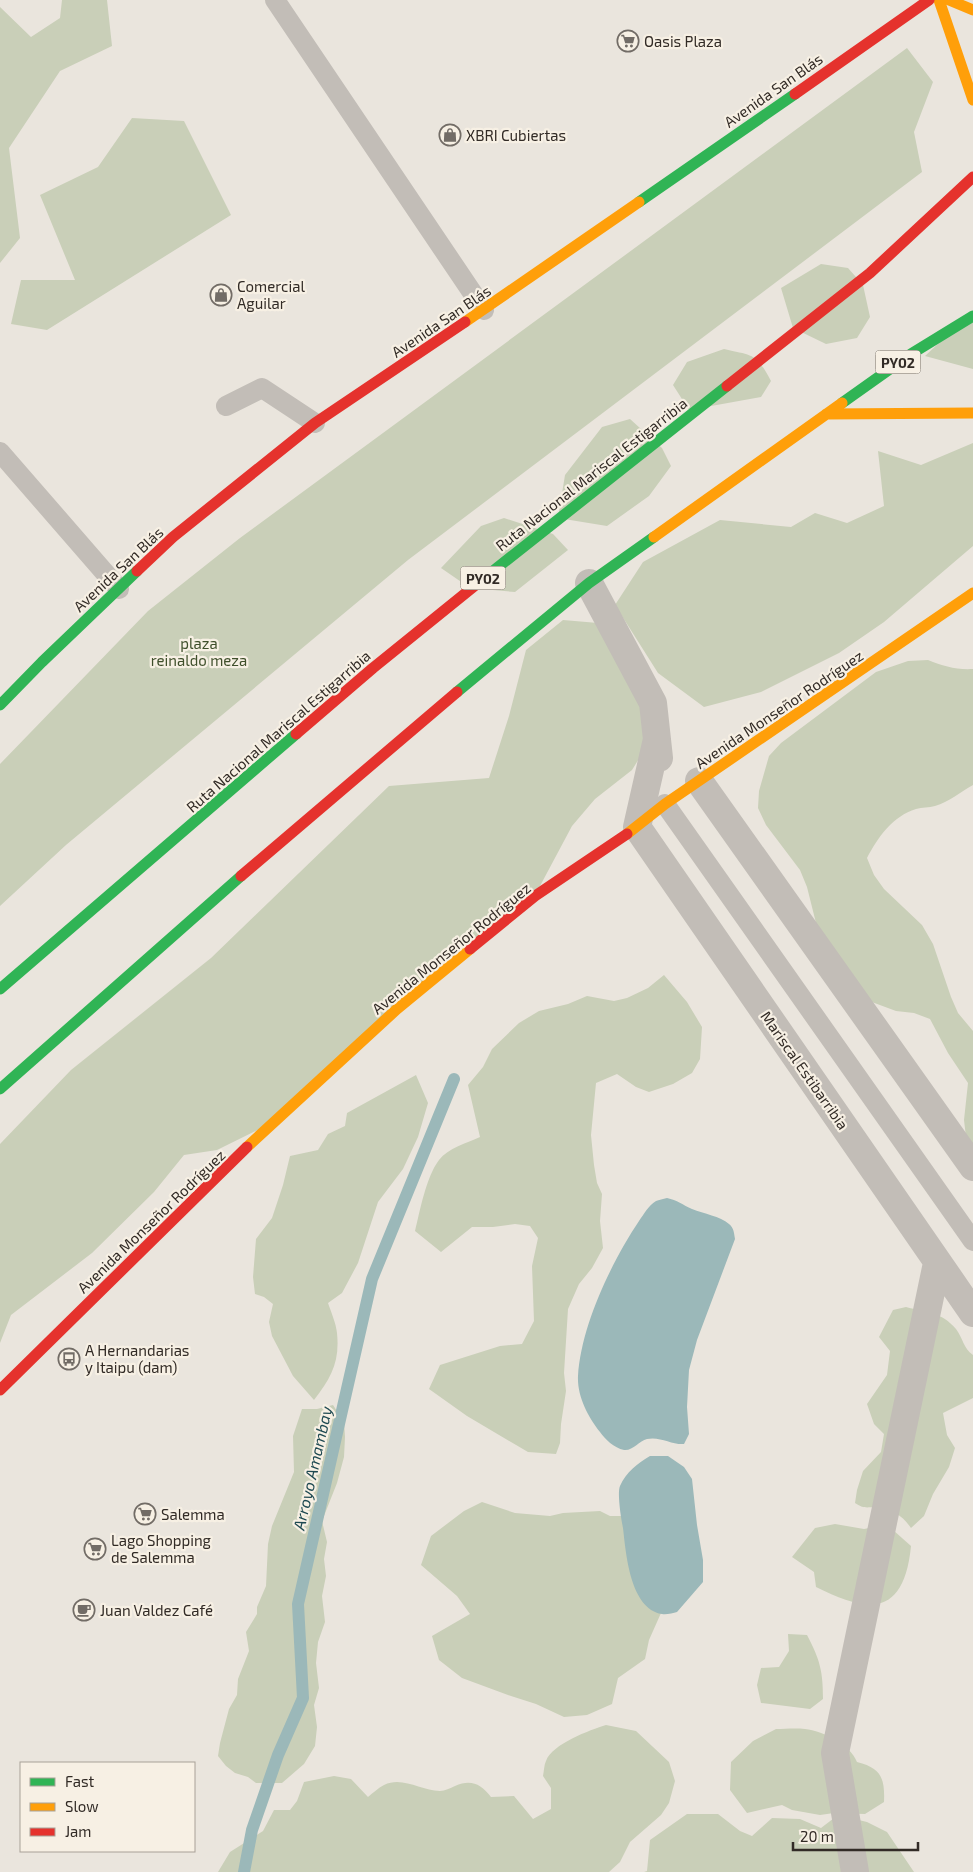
<svg xmlns="http://www.w3.org/2000/svg" width="973" height="1872" viewBox="0 0 973 1872" font-family="'Exo 2',sans-serif">
<rect width="100%" height="100%" fill="#eae5dd"/>
<!-- green -->
<path fill="#c9cfb8" d="M62,0h45l5,46 -52,25 -51,77 11,90 -20,25v-256l31,30 29,-19z
M907,48l26,34 -19,50 8,40 -514,388 -342,285 -66,61v-142l148,-153 92,-73z
M132,118l52,3 47,94 -184,115 -36,-6 10,-44h54l-35,-85 58,-28z
M821,264l27,4 15,17 7,32 -13,21 -31,6 -33,-16 -12,-40z
M973,311v58l-48,-13z
M724,349c30,7 32,4 47,32l-10,16 -72,13 -16,-25 14,-23z
M630,419l32,29 9,18 -22,30 -42,30 -49,-8 7,-43 37,-48z
M973,443v103l-89,76 -45,31 -78,39 -57,15 -46,-34 -43,-68 28,-43 77,-42 71,7 24,-14 32,10 37,-17 -6,-55 43,14z
M504,518l49,16 15,16 -53,42 -45,-4 -29,-20 40,-42z
M563,620l35,3 57,110 -23,37 -37,29 -23,27 -32,60 -270,238 -53,26 -33,5 -30,37 -62,61 -81,62 -11,28v-199l71,-74 140,-112 178,-172 100,-8 20,-62 17,-66z
M928,660c15,6 28,10 45,9v116c-13,7 -24,17 -38,21 -6,2 -13,1 -19,3 -23,7 -38,28 -49,49l7,17 10,14 38,36 11,19 18,53 7,16 15,18v123l-7,-17 -2,-17 4,-37 -20,-30 -18,-34 -16,-6 -18,-2 -35,-13 -45,-75 -9,-36 -7,-17 -34,-45 -8,-17 1,-17 10,-35 12,-13 95,-71 32,-11z
M664,975l23,27 15,25 -2,32 -8,14 -19,11 -24,8 -13,-5 -19,-13 -21,9 -5,52 3,30 3,18 5,11 -2,27 3,27 -11,20 -13,16 -11,25 -4,64 2,18 -5,33 -1,19 -4,11 -28,-2 -61,-36 -38,-27 11,-24 60,-19 22,-2 12,-23 -2,-55 6,-28 -8,-12 -15,-2 -22,3h-21l-31,25 -26,-21c5,-20 11,-54 24,-71 9,-12 28,-17 41,-23l-12,-52 15,-18 9,-18 27,-26 20,-12 29,-7 19,-8 27,5 13,-3 21,-10z
M416,1075l12,28 -10,34 -15,32 -25,33 -20,61 -16,30 -14,10c3,9 8,20 9,30 3,29 -6,45 -23,67l-21,-24 -21,-40 -3,-14 4,-18 -9,-7 -9,-3 -2,-17 3,-38 16,-21 11,-33 7,-29 28,-6 10,-16 17,-8 2,-13z
M906,1307c19,5 36,5 50,22 7,9 7,19 17,26v43l-30,15 4,22 8,13 -6,19 -16,27 -9,22 -13,12c-9,-13 -18,-18 -34,-20 -10,-2 -12,2 -22,-5l2,-13 6,-19 18,-19 3,-18 -10,-10 -7,-20 20,-29 3,-24 -11,-14 14,-27z
M333,1405l11,17 1,15 -1,20 -7,26 -15,38 5,21 -3,17 2,17 -4,20 3,26 -7,20 -2,21 3,25 -5,17 3,22 -2,19 -11,18 -22,19h-26l-8,-6 -13,-4 -9,-7 -8,-10 2,-13 9,-34 8,-14 1,-16 11,-28 -3,-19 11,-18v-7l9,-21 2,-42 4,-18 22,-54 -1,-36 9,-27h15z
M482,1502l33,11 35,3 13,-3 37,-2 10,5h19l32,97 -12,27 -4,19 -27,19 -6,26 -25,11 -23,2 -28,-13 -25,-8 -49,-18 -23,-18 -7,-24 38,-22 -13,-18 -36,-31 10,-29 33,-25z
M835,1524l29,5 20,-4 9,5 18,16c-7,70 -41,68 -95,41l-2,-15 -22,-15 23,-29z
M788,1634l19,1c13,25 16,36 16,64l-13,10 -49,-6 -4,-18 4,-17 18,-1 10,-16z
M606,1725l30,6 33,31 6,19 -6,22 -8,12 -31,27 -10,20 -11,10h-391l12,-20 33,-21 11,-21h16l7,-9 7,-19 30,-6 17,3 17,18c5,-4 10,-9 16,-12 19,-9 37,6 56,6 5,0 10,-3 15,-5 16,-7 26,-2 36,11l23,-1 19,23 18,-10v-21l-8,-12c1,-5 1,-11 3,-15 6,-17 44,-31 60,-36z
M776,1729c9,0 19,-1 29,0 18,2 45,15 52,33 24,6 28,16 27,40l-19,12 -31,-1 -14,2 -28,-5 -10,-5 -35,8 -17,-23 1,-28 22,-21z
M687,1814h31l22,17 12,5 20,-18 28,1 21,9 17,-13 29,7 20,10 27,40h-270l3,-1 3,-31z"/>
<!-- water -->
<path fill="#9bb8b9" d="M667,1198c10,2 16,7 25,11 12,5 28,7 37,15 5,4 5,9 6,15l-38,101 -8,30 -2,37 2,27 -5,10c-12,1 -24,-8 -37,-5 -8,2 -14,12 -23,11 -10,-2 -19,-11 -24,-18 -12,-15 -23,-36 -22,-56 3,-50 33,-113 61,-155 5,-7 9,-15 17,-20 3,-1 7,-2 11,-3z
M650,1456h18l16,11 8,12 5,46 6,35v22l-26,30c-4,1 -11,3 -15,2 -32,-5 -36,-61 -39,-86 -2,-10 -6,-35 -3,-42 6,-14 18,-23 30,-30z"/>
<g fill="none" stroke-linecap="round" stroke-linejoin="round">
<!-- stream -->
<path stroke="#9bb8b9" stroke-width="12" d="M244,1872l8,-42 26,-75 25,-57 -5,-94 74,-325 82,-200"/>
<!-- lane -->
<path stroke="#c2bdb7" stroke-width="20" d="M275,0l209,310
M226,406l36,-18 53,35
M0,452l119,137
M665,804l308,437"/>
<!-- street -->
<path stroke="#c2bdb7" stroke-width="28" d="M589,583l64,120 6,55
M657,739l-20,88 336,486
M699,781l274,386
M855,1872l-20,-119 102,-490"/>
<!-- fast -->
<path stroke="#30b455" stroke-width="11" d="M639,202l156,-108
M842,403l69,-49 62,-38
M488,575l239,-189
M457,692l132,-109 65,-46
M0,705l42,-43 95,-91
M0,989l296,-255
M0,1089l241,-213"/>
<!-- slow -->
<path stroke="#ff9f0a" stroke-width="11" d="M939,0l34,100
M949,0l24,10
M465,322l174,-120
M826,414l147,-1
M654,537l188,-134
M627,834l38,-30 308,-211
M247,1147l150,-138 73,-60"/>
<!-- jam -->
<path stroke="#e5322d" stroke-width="11" d="M795,94l134,-94
M727,386l143,-113 103,-96
M137,571l36,-34 142,-114 150,-101
M296,734l77,-66 115,-93
M241,876l216,-184
M470,949l65,-53 92,-62
M0,1390l247,-243"/>
</g>
<!-- icons -->
<defs>
<g id="supermarket-ring" transform="scale(1.125)"><circle r="9.5" fill="#f7f0e4" stroke="#726c66" stroke-width="1.5"/><path d="M-6-5.5h2.5l.6 2H6L4.5 2H-2.5L-4.4-4H-6ZM-1.5 3.2a1.3 1.3 0 1 0 .1 0ZM3 3.2a1.3 1.3 0 1 0 .1 0Z" fill="#726c66"/></g>
<g id="shop-ring" transform="scale(1.125)"><circle r="9.5" fill="#f7f0e4" stroke="#726c66" stroke-width="1.5"/><path d="M-5-2.5h2.3a2.7 3.5 0 0 1 5.4 0H5L5.5 6h-11ZM-1.5-2.5h3a1.5 2.3 0 0 0-3 0Z" fill="#726c66"/></g>
<g id="bus-ring" transform="scale(1.125)"><circle r="9.5" fill="#f7f0e4" stroke="#726c66" stroke-width="1.5"/><path d="M-5-6H5V4H4V6H2V4H-2V6H-4V4H-5ZM-3.5-4V0h7V-4ZM-3.5 1.2v1.5H-2V1.2ZM2 1.2v1.5H3.5V1.2Z" fill="#726c66"/></g>
<g id="cafe-ring" transform="scale(1.125)"><circle r="9.5" fill="#f7f0e4" stroke="#726c66" stroke-width="1.5"/><path d="M-5.5-4.5H6V0H3Q3 3.5 0 3.5H-2.5Q-5.5 3.5-5.5 0ZM3-3.2v2h1.7v-2ZM-6 4.5H4V6H-6Z" fill="#726c66"/></g>
</defs>
<g fill-rule="evenodd">
<use href="#supermarket-ring" x="628" y="41"/>
<use href="#shop-ring" x="450" y="135"/>
<use href="#shop-ring" x="221" y="295"/>
<use href="#bus-ring" x="69" y="1359"/>
<use href="#supermarket-ring" x="145" y="1514"/>
<use href="#supermarket-ring" x="95" y="1549"/>
<use href="#cafe-ring" x="84" y="1610"/>
</g>
<g text-anchor="middle" dominant-baseline="central" stroke-width="4.5" stroke-linejoin="round" paint-order="stroke">
<!-- shield labels -->
<g fill="#f7f0e4" stroke="#6d665f" stroke-width="1">
<rect x="875.5" y="350.5" width="45" height="23" rx="4"/>
<rect x="460.5" y="566.5" width="45" height="23" rx="4"/>
</g>
<g font-size="14" font-weight="bold" fill="#322b26">
<text x="898" y="362">PY02</text>
<text x="483" y="578">PY02</text>
</g>
<!-- poi labels -->
<g font-size="15" fill="#322b26" stroke="#f7f0e4" text-anchor="start">
<text x="644" y="41">Oasis Plaza</text>
<text x="466" y="135">XBRI Cubiertas</text>
<text x="237" y="286">Comercial<tspan x="237" dy="17">Aguilar</tspan></text>
<text x="85" y="1350">A Hernandarias<tspan x="85" dy="17">y Itaipu (dam)</tspan></text>
<text x="161" y="1514">Salemma</text>
<text x="111" y="1540">Lago Shopping<tspan x="111" dy="17">de Salemma</tspan></text>
<text x="100" y="1610">Juan Valdez Café</text>
</g>
<!-- street labels -->
<g font-size="15" fill="#322b26" stroke="#f7f0e4">
<text transform="translate(773 90) rotate(-35)">Avenida San Blás</text>
<text transform="translate(441 321) rotate(-34)">Avenida San Blás</text>
<text transform="translate(591 474) rotate(-38)">Ruta Nacional Mariscal Estigarribia</text>
<text transform="translate(118 569) rotate(-43)">Avenida San Blás</text>
<text transform="translate(779 709) rotate(-34)">Avenida Monseñor Rodríguez</text>
<text transform="translate(278 731) rotate(-41)">Ruta Nacional Mariscal Estigarribia</text>
<text transform="translate(451 948) rotate(-39)">Avenida Monseñor Rodríguez</text>
<text transform="translate(805 1070) rotate(55)">Mariscal Estibarribia</text>
<text transform="translate(151 1221) rotate(-44)">Avenida Monseñor Rodríguez</text>
</g>
<!-- park labels -->
<g font-size="15" fill="#3f4f2b" stroke="#f7f0e4">
<text x="199" y="643">plaza<tspan x="199" dy="17">reinaldo meza</tspan></text>
</g>
<!-- water labels -->
<g font-size="16" font-style="italic" fill="#1e4951" stroke="#f7f0e4">
<text transform="translate(312 1468) rotate(-77)">Arroyo Amambay</text>
</g>
</g>
<!-- legend -->
<rect x="20" y="1762" width="175" height="90" fill="#f7f0e4" stroke="#a8a198"/>
<rect x="30" y="1778" width="25" height="8" fill="#30b455" stroke="#a8a198"/>
<text x="65" y="1787" font-size="15" fill="#322b26">Fast</text>
<rect x="30" y="1803" width="25" height="8" fill="#ff9f0a" stroke="#a8a198"/>
<text x="65" y="1812" font-size="15" fill="#322b26">Slow</text>
<rect x="30" y="1828" width="25" height="8" fill="#e5322d" stroke="#a8a198"/>
<text x="65" y="1837" font-size="15" fill="#322b26">Jam</text>
<!-- scale -->
<path d="M793 1842v8h125v-8" fill="none" stroke="#322b26" stroke-width="2.5"/>
<text x="800" y="1842" font-size="15" fill="#322b26" stroke="#f7f0e4" stroke-width="4" paint-order="stroke">20 m</text>
</svg>
